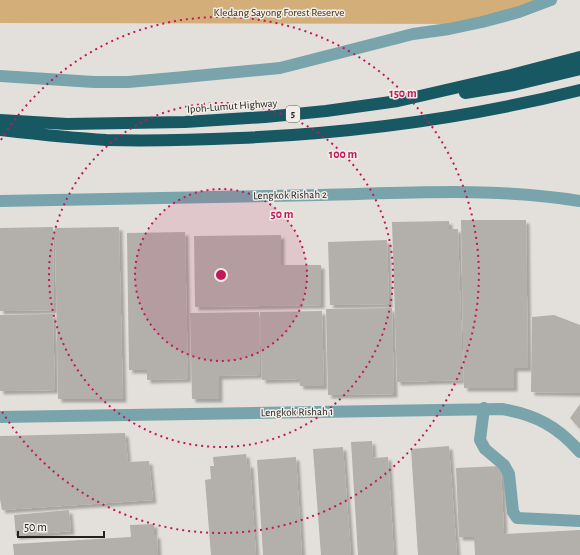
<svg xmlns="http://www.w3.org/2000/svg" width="580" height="555" viewBox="0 0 580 555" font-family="'Alegreya Sans',sans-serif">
<defs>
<filter id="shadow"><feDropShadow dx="3.5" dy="3.5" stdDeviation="1" flood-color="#0004"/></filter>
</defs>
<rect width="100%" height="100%" fill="#e3e0db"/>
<!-- green -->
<path fill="#d4ae79" d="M0,0h558l-97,24 -461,-1z"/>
<!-- building -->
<path fill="#b3afab" filter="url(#shadow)" d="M461,220h65l2,148h-14v20h-50z
M449,221v8h9l5,151 -66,2 -5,-160z
M53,227l1,83 -54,1v-83z
M119,227l4,172h-65l-3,-171z
M185,232l3,147 -41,1v-10h-18l-2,-137z
M281,235v30h40v40l-126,2 -1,-71z
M387,240l2,64 -59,1 -2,-63z
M392,308l2,86 -66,1 -2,-86z
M322,311l2,75h-24l-1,-7 -37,1 -2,-68z
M259,312l1,63 -41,1v23h-27l-2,-86z
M53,314l2,76 -55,1v-76z
M554,315l26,10v68l-49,-1 1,-75z
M580,404v25l-10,-11z
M125,433l3,29 21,-1 4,39 -151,10 -2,-11v-63z
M372,441l1,17 15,-1 6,98h-36l-7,-113z
M449,446l8,109h-39l-7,-106z
M343,447l8,108h-30l-8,-106z
M246,454l1,10h3l6,91h-45l-6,-75 6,-1 -1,-13h4l-1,-9z
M296,457l6,98h-39l-6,-95z
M501,466l3,68 76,-4v25h-105l-1,-18h-15l-3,-69z
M69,510l2,21 -55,5 -2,-21z
M154,524v11h3l1,20h-144l-1,-11 118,-7 -1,-12z"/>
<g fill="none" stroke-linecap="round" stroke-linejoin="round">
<!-- minor -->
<path stroke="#79a4ac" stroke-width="12" d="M0,76l94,6h34l46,-4 106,-10 133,-34 36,-5 33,-7 37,-10 32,-12
M0,201c107,-2 214,-4 320,-6 87,-2 174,-8 260,6
M484,408l-4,32 5,9 19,16 5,9 4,38 4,6 63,3
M0,417l502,-8c34,6 55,17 78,43"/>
<!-- highway -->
<path stroke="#185862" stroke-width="12" d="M465,93l49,-8 66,-16
M0,120l67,4 118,-2 80,-5 61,-6 72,-10 113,-26 69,-18
M0,130c35,4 70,8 106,10 44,1 88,0 133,-2 115,-5 229,-20 341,-48"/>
</g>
<!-- distance rings -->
<circle cx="221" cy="275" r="86" fill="#c2185b" fill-opacity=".12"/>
<g fill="none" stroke="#c2185b" stroke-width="2" stroke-dasharray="2 4">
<circle cx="221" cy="275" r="86"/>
<circle cx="221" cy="275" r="172"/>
<path d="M1 140A258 258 0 1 1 1 410"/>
</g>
<g text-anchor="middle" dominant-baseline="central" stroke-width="3" stroke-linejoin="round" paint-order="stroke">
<!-- shield labels -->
<rect fill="#f1ede8" stroke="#605e5b" stroke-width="1" x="286" y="106" width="14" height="16" rx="3"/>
<g font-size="10" font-weight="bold" fill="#22211f">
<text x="293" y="114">5</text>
</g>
<!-- park labels -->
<g font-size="11" fill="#3e2908" stroke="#f1ede8">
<text x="279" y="12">Kledang Sayong Forest Reserve</text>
</g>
<!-- street labels -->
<g font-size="11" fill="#22211f" stroke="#f1ede8">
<text transform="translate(232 106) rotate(-4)">Ipoh-Lumut Highway</text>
<text transform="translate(290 195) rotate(-1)">Lengkok Rishah 2</text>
<text transform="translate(297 412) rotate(-1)">Lengkok Rishah 1</text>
</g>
</g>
<circle cx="221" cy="275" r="6" fill="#c2185b" stroke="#f1ede8" stroke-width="2"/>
<g font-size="12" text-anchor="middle" font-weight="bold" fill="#c2185b" stroke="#f1ede8" stroke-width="3" stroke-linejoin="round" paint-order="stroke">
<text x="403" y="97">150 m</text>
<text x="343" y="158">100 m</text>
<text x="282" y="218">50 m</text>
</g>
<!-- scale -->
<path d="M18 531v6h86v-6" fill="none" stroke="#22211f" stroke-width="2"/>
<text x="24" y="531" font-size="12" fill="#22211f" stroke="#f1ede8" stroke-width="3" paint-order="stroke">50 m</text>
</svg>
